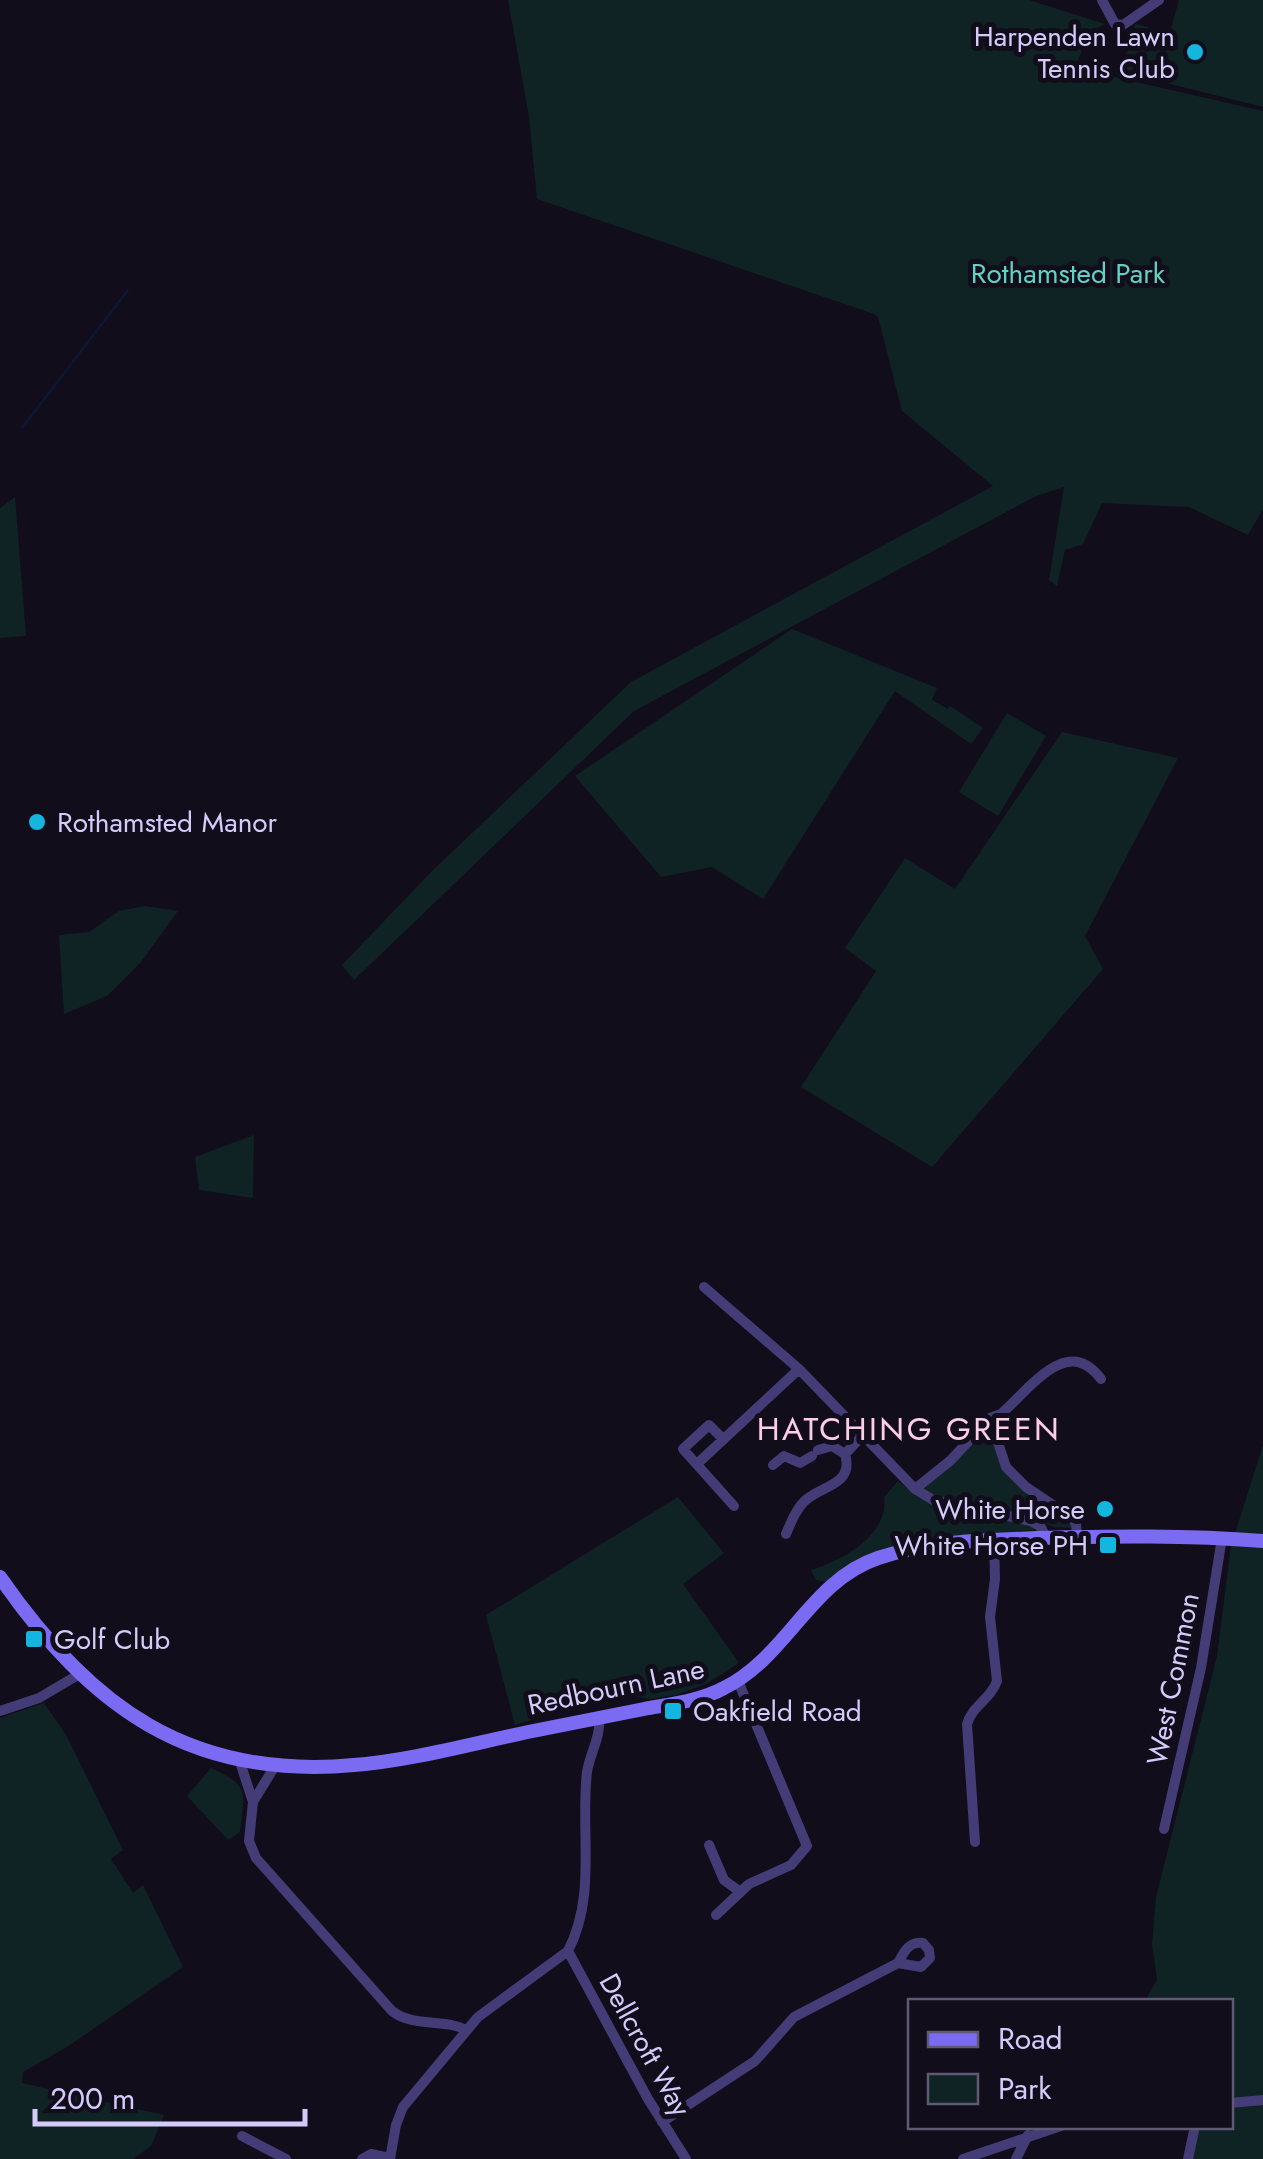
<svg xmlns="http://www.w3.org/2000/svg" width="1263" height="2159" viewBox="0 0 1263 2159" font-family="Jost,sans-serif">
<rect width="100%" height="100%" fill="#110d1b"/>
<!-- green -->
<path fill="#102324" d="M508,0h521l76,24 -15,8 -15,36 188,43v398l-15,26 -59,-28 -87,-4 -19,41 -18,6 -8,36 -8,-6 15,-93 -28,9 -402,215 -280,269 -12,-15 89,-93 200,-190 362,-196 -91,-75 -24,-94 -4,-3 -337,-115 -8,-82z
M1179,0h84v107l-141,-35 13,-48 35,8z
M15,497l11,139 -26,2v-130z
M792,629l145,59 -5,12 16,9 2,-3 33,22 -12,16 -76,-53 -132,208 -51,-32 -51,10 -86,-101z
M1007,713l39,23 -48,80 -39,-24z
M1062,732l116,26 -93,178 18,33 -171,198 -131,-80 75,-116 -31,-23 60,-90 50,31z
M145,906l33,5 -37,51 -34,34 -43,18 -5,-79 30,-3 30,-21z
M254,1135l-1,63 -54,-8 -4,-33z
M985,1427h4l13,41 71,57 -2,3 -17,-1 -25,-10 -98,-22 -8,-5z
M1263,1445v714h-75l5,-32 37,-1v-124h-86l13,-22 -5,-36 4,-47 61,-241 14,-110z
M898,1481l20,16 116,29v4c-71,7 -151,4 -208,52l-10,-2 -5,-10c31,-9 79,-36 73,-73z
M678,1497l46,56 -41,31 56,79 -33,21 -30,11 -26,4 -33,-6 -102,32 -29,-110z
M44,1703l21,30 58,117 -12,9 22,34 10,-8 40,82 -116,80 -44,25 -1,11 142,32 -13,31 -18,13h-133v-441z
M211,1768c40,18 33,23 29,64l-12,8 -41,-44z"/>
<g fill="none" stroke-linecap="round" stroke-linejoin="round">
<!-- stream -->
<path stroke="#0c1735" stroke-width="2.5" d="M22,428l106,-138"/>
<!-- street -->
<path stroke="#433c76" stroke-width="10" d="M1102,0l13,24 8,1 36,-25
M704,1287l95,82 116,120 18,11 98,21 10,6 5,11
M990,1418l16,49 20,20 46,31 4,6 1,13
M723,1439l-14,-14 -26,24 51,57
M818,1450l14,-4 13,8 17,-18
M697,1464l102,-95
M773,1465l11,-9 16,7 12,-7
M915,1489l36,-29 39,-42 11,-4c28,-24 66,-81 100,-35
M786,1534c5,-12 11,-27 21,-35 17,-14 47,-15 38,-45
M0,1711l39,-13 39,-23
M239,1759l14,43 -4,39 7,17 136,153c22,17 51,7 74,19
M253,1802l22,-36
M1164,1829l37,-161 21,-130
M975,1842l-8,-118c5,-18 24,-25 30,-43l-7,-64 5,-38 -1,-39
M709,1845l15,35 15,11
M716,1915l33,-31 42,-19 16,-19 -69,-165
M568,1951l80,148 38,60
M1230,2103l33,-3
M662,2122l93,-61 39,-44 104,-54c6,-11 11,-22 25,-20l6,7 1,8 -9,9 -23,-4
M242,2136l44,23
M362,2159l9,-5 19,4
M390,2159l6,-34 7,-18 75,-90 90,-66c29,-56 12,-119 19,-179 3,-19 14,-35 12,-54
M963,2159l98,-33
M1016,2159l12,-24
M1188,2159l7,-33"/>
<!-- secondary -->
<path stroke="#7b6bf2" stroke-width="14" d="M0,1577c90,130 190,203 354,188 60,-5 120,-22 179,-34 37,-7 74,-15 111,-22 27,-5 56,-8 80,-21 63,-31 86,-107 154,-130 50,-17 106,-18 158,-20 76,-2 151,-3 227,3"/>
</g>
<!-- markers -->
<g fill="#13b6de" stroke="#110d1b" stroke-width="4">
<circle cx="1195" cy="52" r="10"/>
<circle cx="37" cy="822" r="10"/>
<circle cx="1105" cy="1509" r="10"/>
<rect x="1098" y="1535" width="20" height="20" rx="5"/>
<rect x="24" y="1629" width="20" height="20" rx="5"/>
<rect x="663" y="1701" width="20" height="20" rx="5"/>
</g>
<g text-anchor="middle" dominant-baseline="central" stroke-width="10" stroke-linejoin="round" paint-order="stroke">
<!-- poi labels -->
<g font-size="28" fill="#d5cbfa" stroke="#110d1b" text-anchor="end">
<text x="1175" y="36">Harpenden Lawn<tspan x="1175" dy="32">Tennis Club</tspan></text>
<text x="57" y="822" text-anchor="start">Rothamsted Manor</text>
<text x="1085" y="1509">White Horse</text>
<text x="1088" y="1545">White Horse PH</text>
<text x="54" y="1639" text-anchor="start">Golf Club</text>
<text x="693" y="1711" text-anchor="start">Oakfield Road</text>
</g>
<!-- park labels -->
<g font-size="28" fill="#5fd3c1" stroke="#110d1b">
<text x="1068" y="273">Rothamsted Park</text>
</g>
<!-- street labels -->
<g font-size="28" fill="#d5cbfa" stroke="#110d1b">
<text transform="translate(1173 1679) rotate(-79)">West Common</text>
<text transform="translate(616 1687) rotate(-12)">Redbourn Lane</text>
<text transform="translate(645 2045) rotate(61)">Dellcroft Way</text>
</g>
<!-- quarter labels -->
<g font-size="32" letter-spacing="2.5" fill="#fbcde6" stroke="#110d1b">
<text x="909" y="1429">HATCHING GREEN</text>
</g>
</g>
<!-- legend -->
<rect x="908" y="1999" width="325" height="130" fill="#110d1b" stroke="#5f5974" stroke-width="2.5"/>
<rect x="928" y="2032" width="50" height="15" fill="#7b6bf2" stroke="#5f5974" stroke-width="2.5"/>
<text x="998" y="2049" font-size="30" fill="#d5cbfa">Road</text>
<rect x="928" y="2074" width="50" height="30" fill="#102324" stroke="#5f5974" stroke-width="2.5"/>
<text x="998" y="2099" font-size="30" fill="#d5cbfa">Park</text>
<!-- scale -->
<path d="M35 2109v15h270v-15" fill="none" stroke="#d5cbfa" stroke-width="5"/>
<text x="50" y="2109" font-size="30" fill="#d5cbfa" stroke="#110d1b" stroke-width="8" paint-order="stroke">200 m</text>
</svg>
